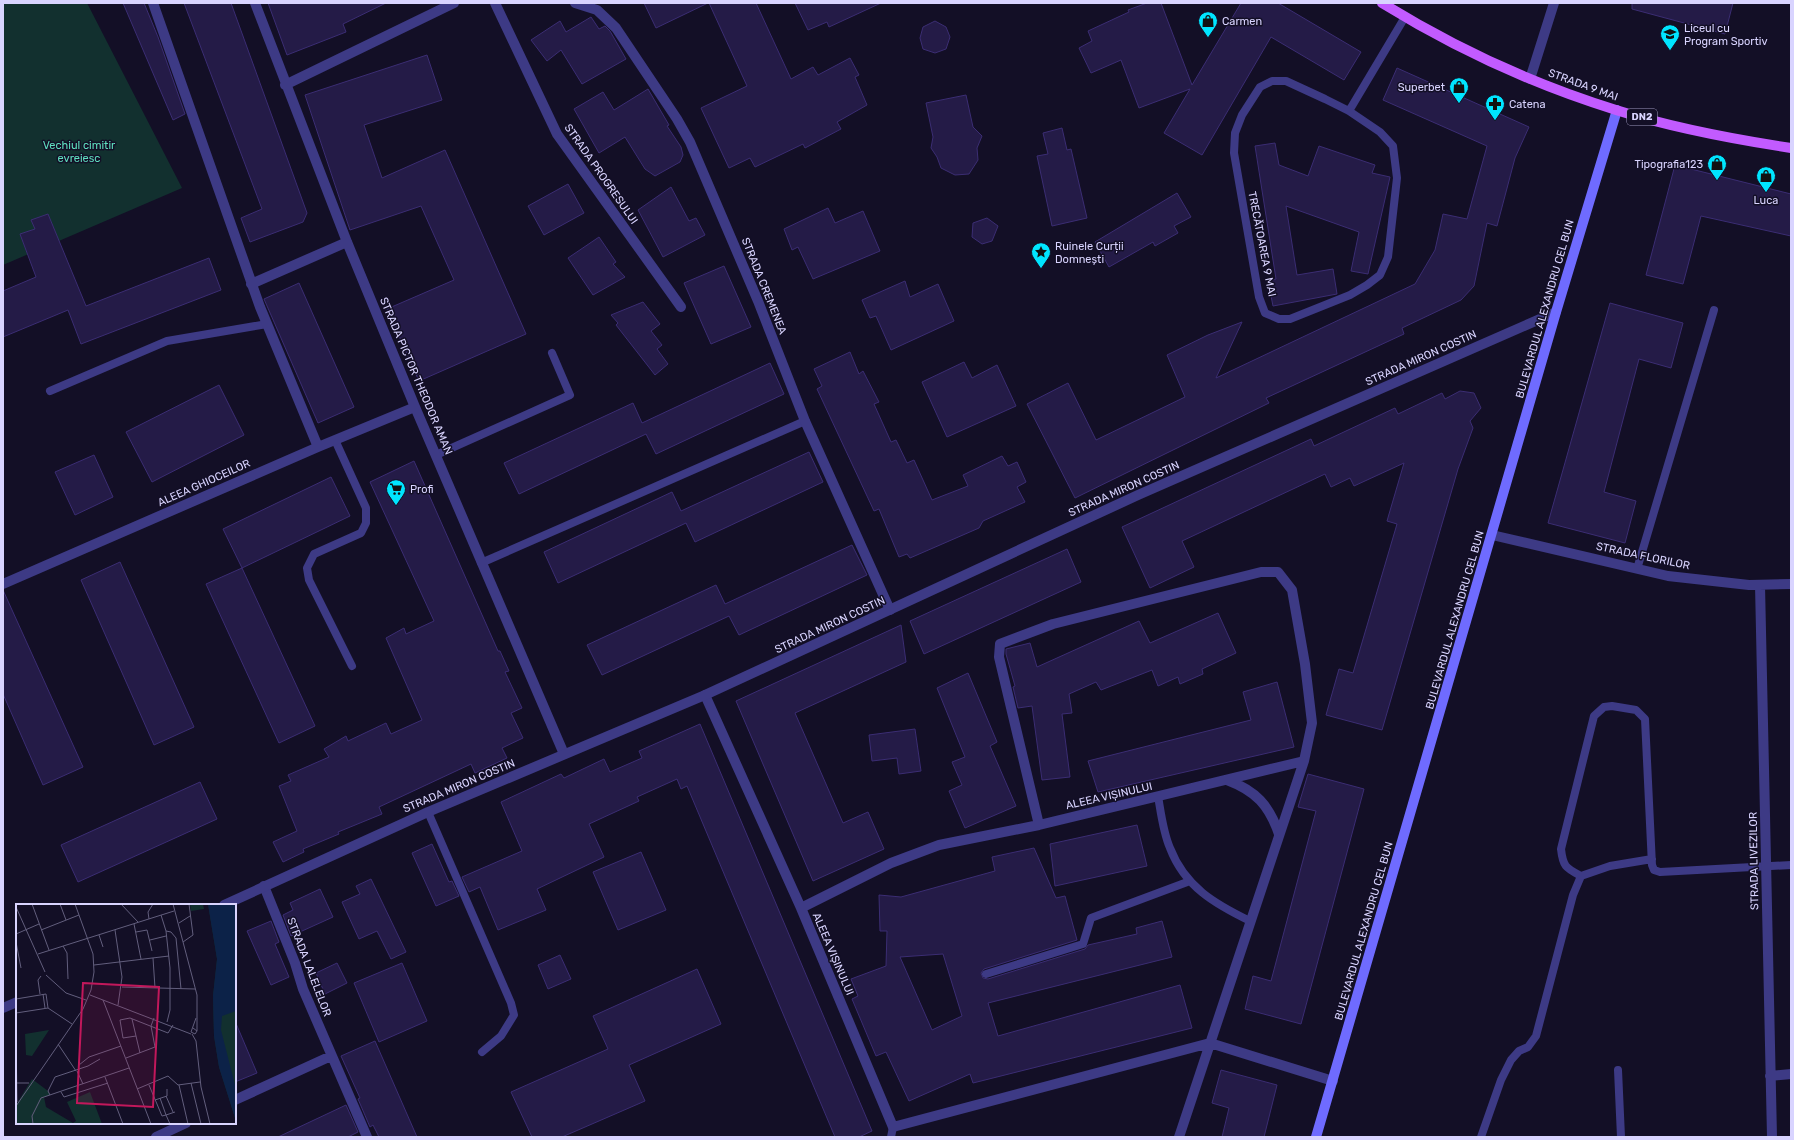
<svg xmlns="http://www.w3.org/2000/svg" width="1794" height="1140" viewBox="0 0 1794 1140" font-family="Rubik,sans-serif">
<rect width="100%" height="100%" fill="#130f26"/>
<!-- green -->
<path fill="#12302f" d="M3,3h84l95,185 -179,77z"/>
<!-- building -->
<path fill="#241b47" stroke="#3b2d73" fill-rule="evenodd" d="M123,3h21l14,34 27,77 -12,6z
M184,3h47l76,210 -4,9 -53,20 -9,-24 21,-9z
M268,3h118l-43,21 3,8 -59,23z
M644,3h64l-52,25z
M709,3h47l35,76 22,-12 5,8 32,-17 9,17 -4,2 12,28 -30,17 4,7 -36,19 -2,-4 -48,23 -5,-9 -21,10 -28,-60 46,-22z
M795,3h86l-52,24 -2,-5 -19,8z
M1147,3h14l31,82 49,-82h37l83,49 -17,28 -73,-43 -69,118 -38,-22 26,-44 -51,19 -18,-48 -30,13 -12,-25 13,-7 -4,-10 41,-19 -1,-2z
M1632,3h101l-8,31 -93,-25z
M591,17l8,12 6,-3 5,5 16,28 -44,25 -21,-34 -14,11 -16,-21 29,-19 6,11z
M935,21l11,6 4,10 -4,12 -11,4 -12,-4 -3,-11 3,-11z
M427,55l15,45 -78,25 18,53 63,-28 81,184 -107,47 -32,-72 67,-29 -33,-74 -71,24 -45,-135z
M1397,68l132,59 -14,31 -18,68 -10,-3 -13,63 -13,14 -59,28 2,6 -138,64 3,5 -194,95 -48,-94 41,-21 28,57 89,-43 -18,-42 41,-20 34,-13 -26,56 199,-94 20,-34 8,-36 24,5 20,-73 -104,-46z
M648,89l21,36 -2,1 14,21 2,8 -3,7 -25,14 -10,-7 -20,-32 -26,16 -25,-44 29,-17 11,18z
M966,95l7,32 9,9 -5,12 1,12 -9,14 -14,1 -14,-7 -4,-11 -6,-9 2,-11 -7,-34z
M1062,128l5,22 4,-1 16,69 -35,8 -15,-70 11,-2 -5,-21z
M1275,143l4,22 29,11 11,-30 56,19 -3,8 18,4 -22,97 -17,-3 8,-39 -73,-26 11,69 36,-6 4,25 -64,12 -5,-25 8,-2 -21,-133z
M1675,165l116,29v42l-90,-20 -18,68 -37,-9z
M568,184l16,29 -40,22 -16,-29z
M671,187l18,34 7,-3 9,17 -42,22 -25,-47z
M1177,193l14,24 -17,9 4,7 -23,13 -2,-4 -44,25 -14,-25z
M828,208l7,15 28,-12 17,40 -67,28 -15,-32 -6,3 -8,-21z
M48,214l38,92 123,-48 12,32 -140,54 -13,-34 -65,27v-46l33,-14 -16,-43 15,-5 -4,-9z
M987,218l11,8 -6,15 -10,3 -10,-7 1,-14z
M599,237l17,25 -3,2 12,13 -32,18 -25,-37z
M724,266l27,61 -40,17 -27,-61z
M905,281l5,16 28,-13 16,37 -63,29 -15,-34 -6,2 -8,-18z
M299,283l55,124 -36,16 -54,-124z
M643,302l17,22 -9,7 11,14 -5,4 11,15 -13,11 -39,-50 2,-2 -7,-8z
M1610,303l73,20 -12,45 -32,-9 -35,133 32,9 -11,42 -77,-20z
M850,352l9,22 4,-3 16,31 -5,2 17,38 5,-2 11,23 7,-3 18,40 36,-14 -5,-11 39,-19 6,10 9,-4 9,20 -9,5 8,15 -42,19 -4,7 -69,30 -3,-4 -8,3 -20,-48 -5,2 -57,-122 5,-3 -8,-17z
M964,362l8,16 25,-13 19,41 -69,31 -25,-55z
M770,363l14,31 -128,60 -10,-20 -127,60 -15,-31 129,-60 9,20z
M219,385l25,50 -92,47 -26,-50z
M1460,391l14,2 7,15 -11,13 3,7 -15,41 -76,261 -56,-15 13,-46 14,4 44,-149 -10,-3 17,-58 -50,23 -4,-8 -19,9 -6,-13 -143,67 12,26 -44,21 -28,-61 189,-88 3,7 81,-38 3,6 44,-21 3,6z
M809,452l14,30 -128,60 -9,-19 -128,60 -14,-31 128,-60 9,19z
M94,455l19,42 -38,18 -20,-43z
M414,461l84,190h2l9,20 -4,1 17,36 -11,5 12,25 -21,10 5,10 -32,15 -4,-9 -92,43 3,7 -44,18 1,2 -36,15 1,3 -21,10 -10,-20 24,-11 -18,-45 12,-5 -3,-6 41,-18 -5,-8 22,-13 2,5 38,-18 5,11 31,-14 -36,-82 18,-10 2,6 28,-13 -64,-139z
M331,477l19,39 -108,52 -19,-39z
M852,545l15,30 -128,60 -10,-19 -127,59 -15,-30 129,-60 9,19z
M1067,549l14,33 -157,72 -14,-33z
M120,562l74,165 -40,18 -73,-165z
M242,568l73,158 -36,17 -73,-159z
M3,590l80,177 -40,18 -40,-91z
M1218,613l18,40 -34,16 1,5 -23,10 -2,-7 -20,9 -6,-16 -51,20 -5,-8 -27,12 3,19 -10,1 8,63 -28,3 -10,-74 -14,2 -5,-21 2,-1 -9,-32v-5l24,-6 7,24 102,-46 11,22z
M901,625l5,37 -111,51 48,110 25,-11 16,37 -71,32 -77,-180z
M968,673l29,69 -7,4 26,60 -51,22 -16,-37 13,-6 -10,-23 13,-5 -28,-69z
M1277,682l17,65 -196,45 -10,-31 163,-41 -8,-28z
M700,724l172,407 -13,6h-24l-148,-351 -6,3 -4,-10 -40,18 2,4 -50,23 15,33 -67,32 9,21 -48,20 -18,-43 -11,5 -7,-15 60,-26 -21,-49 60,-28 3,4 40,-19 6,13 32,-14 -3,-7z
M915,729l6,42 -22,3 -2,-16 -25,3 -3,-26z
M1308,774l56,15 -63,235 -56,-15 8,-33 18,5 45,-170 -18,-4z
M200,782l17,37 -139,63 -17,-37z
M1137,825l10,41 -92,20 -5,-42z
M432,844l17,38 3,-1 7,15 -23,10 -24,-53z
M1034,848l22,50 9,-2 12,44 -93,29 -3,4 2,5 5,1 97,-30 3,-4 49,-11 -1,-6 26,-7 10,36 -184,46 10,33 182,-51 12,43 -219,55 -3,-9 -61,27 -23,-49 -10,4 -24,-57 6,-3 -7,-17 35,-13 1,-35h-7l-1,-36 22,2 94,-26 -3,-14zM943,954l19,62 -30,14 -32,-73z
M641,852l25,58 -48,20 -25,-58z
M371,879l35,73 -15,7 -14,-28 -18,8 -17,-37 18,-8 -4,-8z
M320,889l13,28 -42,19 -8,-21 10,-5 -3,-7z
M271,921l8,21 -4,2 14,33 -18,8 -24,-54z
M560,955l11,24 -23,10 -10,-24z
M337,963l10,20 -22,11 -9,-21z
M402,963l25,58 -48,21 -25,-59z
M697,969l24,55 -92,41 16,36 -83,36h-30l-21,-45 97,-43 -15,-33z
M235,1021l22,52 -22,9z
M375,1041l42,96h-38l-6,-12 -3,2 -12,-28 2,-1 -19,-42z
M1221,1070l56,15 -13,52h-42l7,-29 -17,-5z
M346,1105l12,27 -10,5h-70z"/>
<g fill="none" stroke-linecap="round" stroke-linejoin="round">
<!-- service -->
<path stroke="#3d3a85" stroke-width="8" d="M1272,81h14l39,18 24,12 31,21 13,14 4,32 -9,79 -8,18 -13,10 -17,10 -60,24h-11l-14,-6 -6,-16 -25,-144 1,-20 7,-18 18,-28z
M1349,111l56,-94
M50,391l117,-50 100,-17
M335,440l31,68v15l-5,10 -47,21 -7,14 2,12 43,86
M436,455l134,-60 -18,-42
M481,563l324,-142
M1637,569l77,-259
M1158,796c3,17 5,36 12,52 15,39 45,56 80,73
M428,812l83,191 3,12 -13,21 -19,16
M1581,876c-15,-8 -18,-9 -20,-27l33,-133 10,-9 8,-1 24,4 9,9 7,146 2,5 6,2 131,-7
M986,974l97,-30 8,-26 99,-37
M1618,1070l3,67
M891,1137l2,-10
M1481,1137l20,-57 10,-20 8,-9 9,-4 8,-11 37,-141 8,-19 29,-10 42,-7"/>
<!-- minor -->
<path stroke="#3d3a85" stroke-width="10" d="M153,3l107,304 58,140
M255,3l92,239 68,165 149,347
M495,3l62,131 124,173
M575,3l22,7 19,18 61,91 13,23 68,159 47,120 85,189
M285,85l169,-82
M251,284l96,-42
M1492,535l176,41 81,9 42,-1
M3,584l315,-137 97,-40
M1760,585l12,552
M705,695l96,213 92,219 317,-84 123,38
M1227,780c29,11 42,25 52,54
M1039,825l-40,-168 1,-13 53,-20 208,-52h17l14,18 13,74 7,59 -8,38 -125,376
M264,886l31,77 8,26 64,148
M801,908l90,-45 48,-18 100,-20 265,-64
M1770,1076l21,-2
M235,1100l96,-44
M156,1137l30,-14"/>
<!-- tertiary -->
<path stroke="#3d3a85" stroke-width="10" d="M1530,79l24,-76
M224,905l204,-93 277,-117 433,-200 418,-183
M3,1008l14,-6"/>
<!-- secondary -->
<path stroke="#6f6bff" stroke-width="10" d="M1316,1137l240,-825 61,-202"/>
<!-- primary -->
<path stroke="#c25bff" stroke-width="10" d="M1382,3c73,45 153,82 234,107 57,18 116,29 175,38"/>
</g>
<!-- icons -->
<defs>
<g id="shop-pin" transform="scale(1)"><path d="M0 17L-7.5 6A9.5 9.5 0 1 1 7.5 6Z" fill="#00e5ff" stroke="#130f26"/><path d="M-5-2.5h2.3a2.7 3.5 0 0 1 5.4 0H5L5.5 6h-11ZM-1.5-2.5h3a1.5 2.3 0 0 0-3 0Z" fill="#111"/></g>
<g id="school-pin" transform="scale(1)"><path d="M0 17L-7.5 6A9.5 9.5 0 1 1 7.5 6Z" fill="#00e5ff" stroke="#130f26"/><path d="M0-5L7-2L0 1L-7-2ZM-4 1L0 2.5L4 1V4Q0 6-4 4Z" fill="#111"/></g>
<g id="pharmacy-pin" transform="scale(1)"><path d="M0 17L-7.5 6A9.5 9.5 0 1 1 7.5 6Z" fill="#00e5ff" stroke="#130f26"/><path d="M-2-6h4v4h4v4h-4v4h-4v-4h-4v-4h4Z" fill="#111"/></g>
<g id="sight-pin" transform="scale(1)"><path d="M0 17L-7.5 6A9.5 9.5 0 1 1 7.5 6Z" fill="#00e5ff" stroke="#130f26"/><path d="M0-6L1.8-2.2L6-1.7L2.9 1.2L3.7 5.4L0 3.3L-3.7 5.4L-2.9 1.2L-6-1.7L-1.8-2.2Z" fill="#111"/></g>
<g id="supermarket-pin" transform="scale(1)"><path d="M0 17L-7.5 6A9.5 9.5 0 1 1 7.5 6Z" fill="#00e5ff" stroke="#130f26"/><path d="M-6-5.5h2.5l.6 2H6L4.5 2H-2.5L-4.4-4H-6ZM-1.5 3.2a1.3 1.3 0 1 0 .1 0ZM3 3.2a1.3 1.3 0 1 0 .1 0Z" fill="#111"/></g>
</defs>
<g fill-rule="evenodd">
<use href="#shop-pin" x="1208" y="21"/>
<use href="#school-pin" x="1670" y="34"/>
<use href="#shop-pin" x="1459" y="87"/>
<use href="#pharmacy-pin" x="1495" y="104"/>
<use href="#shop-pin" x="1717" y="164"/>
<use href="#shop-pin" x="1766" y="176"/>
<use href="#sight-pin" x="1041" y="252"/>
<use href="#supermarket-pin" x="396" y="489"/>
</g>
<g text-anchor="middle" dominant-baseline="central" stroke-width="3" stroke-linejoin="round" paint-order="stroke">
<!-- shield labels -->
<rect fill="#130f26" stroke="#9e99be" stroke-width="1" x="1627" y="109" width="30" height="16" rx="3"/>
<g font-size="10" font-weight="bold" fill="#d9d4ff">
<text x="1642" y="117">DN2</text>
</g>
<!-- poi labels -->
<g font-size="11" fill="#d9d4ff" stroke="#130f26" text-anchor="start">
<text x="1222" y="21">Carmen</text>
<text x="1684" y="28">Liceul cu<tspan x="1684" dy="13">Program Sportiv</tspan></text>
<text x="1445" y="87" text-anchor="end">Superbet</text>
<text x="1509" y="104">Catena</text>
<text x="1703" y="164" text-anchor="end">Tipografia123</text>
<text x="1766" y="200" text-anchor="middle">Luca</text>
<text x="1055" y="246">Ruinele Curții<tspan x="1055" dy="13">Domnești</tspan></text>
<text x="410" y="489">Profi</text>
</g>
<!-- street labels -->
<g font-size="11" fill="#d9d4ff" stroke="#130f26">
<text transform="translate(1583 85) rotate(20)">STRADA 9 MAI</text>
<text transform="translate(601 174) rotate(55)">STRADA PROGRESULUI</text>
<text transform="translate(1262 244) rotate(79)">TRECĂTOAREA 9 MAI</text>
<text transform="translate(764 286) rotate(68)">STRADA CREMENEA</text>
<text transform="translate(1545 309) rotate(-74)">BULEVARDUL ALEXANDRU CEL BUN</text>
<text transform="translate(1421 358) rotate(-24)">STRADA MIRON COSTIN</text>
<text transform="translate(416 376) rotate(67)">STRADA PICTOR THEODOR AMAN</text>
<text transform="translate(204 483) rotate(-24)">ALEEA GHIOCEILOR</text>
<text transform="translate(1124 489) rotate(-24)">STRADA MIRON COSTIN</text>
<text transform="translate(1643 556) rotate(12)">STRADA FLORILOR</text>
<text transform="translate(1455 620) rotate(-74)">BULEVARDUL ALEXANDRU CEL BUN</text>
<text transform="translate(830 625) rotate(-25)">STRADA MIRON COSTIN</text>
<text transform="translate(459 786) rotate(-23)">STRADA MIRON COSTIN</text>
<text transform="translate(1109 796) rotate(-13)">ALEEA VIȘINULUI</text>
<text transform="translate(1754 861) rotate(-91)">STRADA LIVEZILOR</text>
<text transform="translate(1364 931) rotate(-74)">BULEVARDUL ALEXANDRU CEL BUN</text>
<text transform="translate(833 954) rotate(67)">ALEEA VIȘINULUI</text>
<text transform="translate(309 967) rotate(69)">STRADA LALELELOR</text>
</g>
<!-- park labels -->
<g font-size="11" fill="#5fe0c0" stroke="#130f26">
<text x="79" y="145">Vechiul cimitir<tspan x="79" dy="13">evreiesc</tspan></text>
</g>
</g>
<!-- overview -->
<g transform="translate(16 904)">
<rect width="220" height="220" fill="#130f26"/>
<path d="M174,0h13l1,5 -13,2zM192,0h28v217l-17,-54 -5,-31 -1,-40 4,-37zM33,126l-17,26 -6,-1 -1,-21zM16,175l16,12 2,4 -6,2 2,10 27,16 3,-2 -9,-19 23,-10 12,32h-86v-19z" fill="#12302f"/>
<path d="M192,0h28v107l-14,5 -1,14 15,59v32l-17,-54 -5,-31 -1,-40 4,-37z" fill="#0c2248"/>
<path fill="none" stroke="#625e7d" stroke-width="1" d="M16,0l17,46M44,0l6,16M105,0l17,18M157,0l24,91v36M0,3l29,65M145,11l5,16 4,37v42l-3,12M133,15l-1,-7 5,-8M163,19l11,-7M118,20l7,35M25,26l38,-15M99,26l7,47 -4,28M150,27l5,1 5,6 5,51M120,28l11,-2 5,21M0,30l23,-10M83,31l4,12M134,36l16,-4M0,38l5,26M167,38l10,-7 -4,-31M47,42l4,7 1,26M22,50l136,-43M137,54l2,30M78,61l75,-9M30,71l20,18 20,7M106,83l73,2M24,90l-2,-14 3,-4M27,90l2,14M74,91l101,39M0,95l30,-5 2,14M87,96l48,124M0,109l32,-5 24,16M116,115l8,34M177,124l4,3 -2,3 -4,-2 5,-14M176,130l4,7 5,46 9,37M0,131l1,67M120,132l-13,2 -3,-18 10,-2 38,15 5,-8M42,140l18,27M110,154l29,-11 -4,-21 3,-8M63,161l10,-8 32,-11M61,167l6,13M89,173l18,47M0,179h13M175,179l10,41M133,181l13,31 4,-1 -6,-17M163,181l9,39M121,185l31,-13 10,9 22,-3M45,188l3,5 44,-14M34,191l-2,-4 7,-14 33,-11 12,-7M150,192l7,16M139,196l12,-4v-7M0,202l67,-97 8,-19 3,-18 -1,-18 -18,-50M17,220l-1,-8 9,-18 88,-30M154,220l-4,-9 9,-3"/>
<path fill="#c2185b" fill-opacity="0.15" stroke="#c2185b" stroke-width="2" d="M67,79l76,4 -6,120 -76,-4z"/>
<rect width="220" height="220" fill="none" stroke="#d9d4ff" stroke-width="2"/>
</g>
<!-- border -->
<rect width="1794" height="1140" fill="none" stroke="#d9d4ff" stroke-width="8"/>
</svg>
